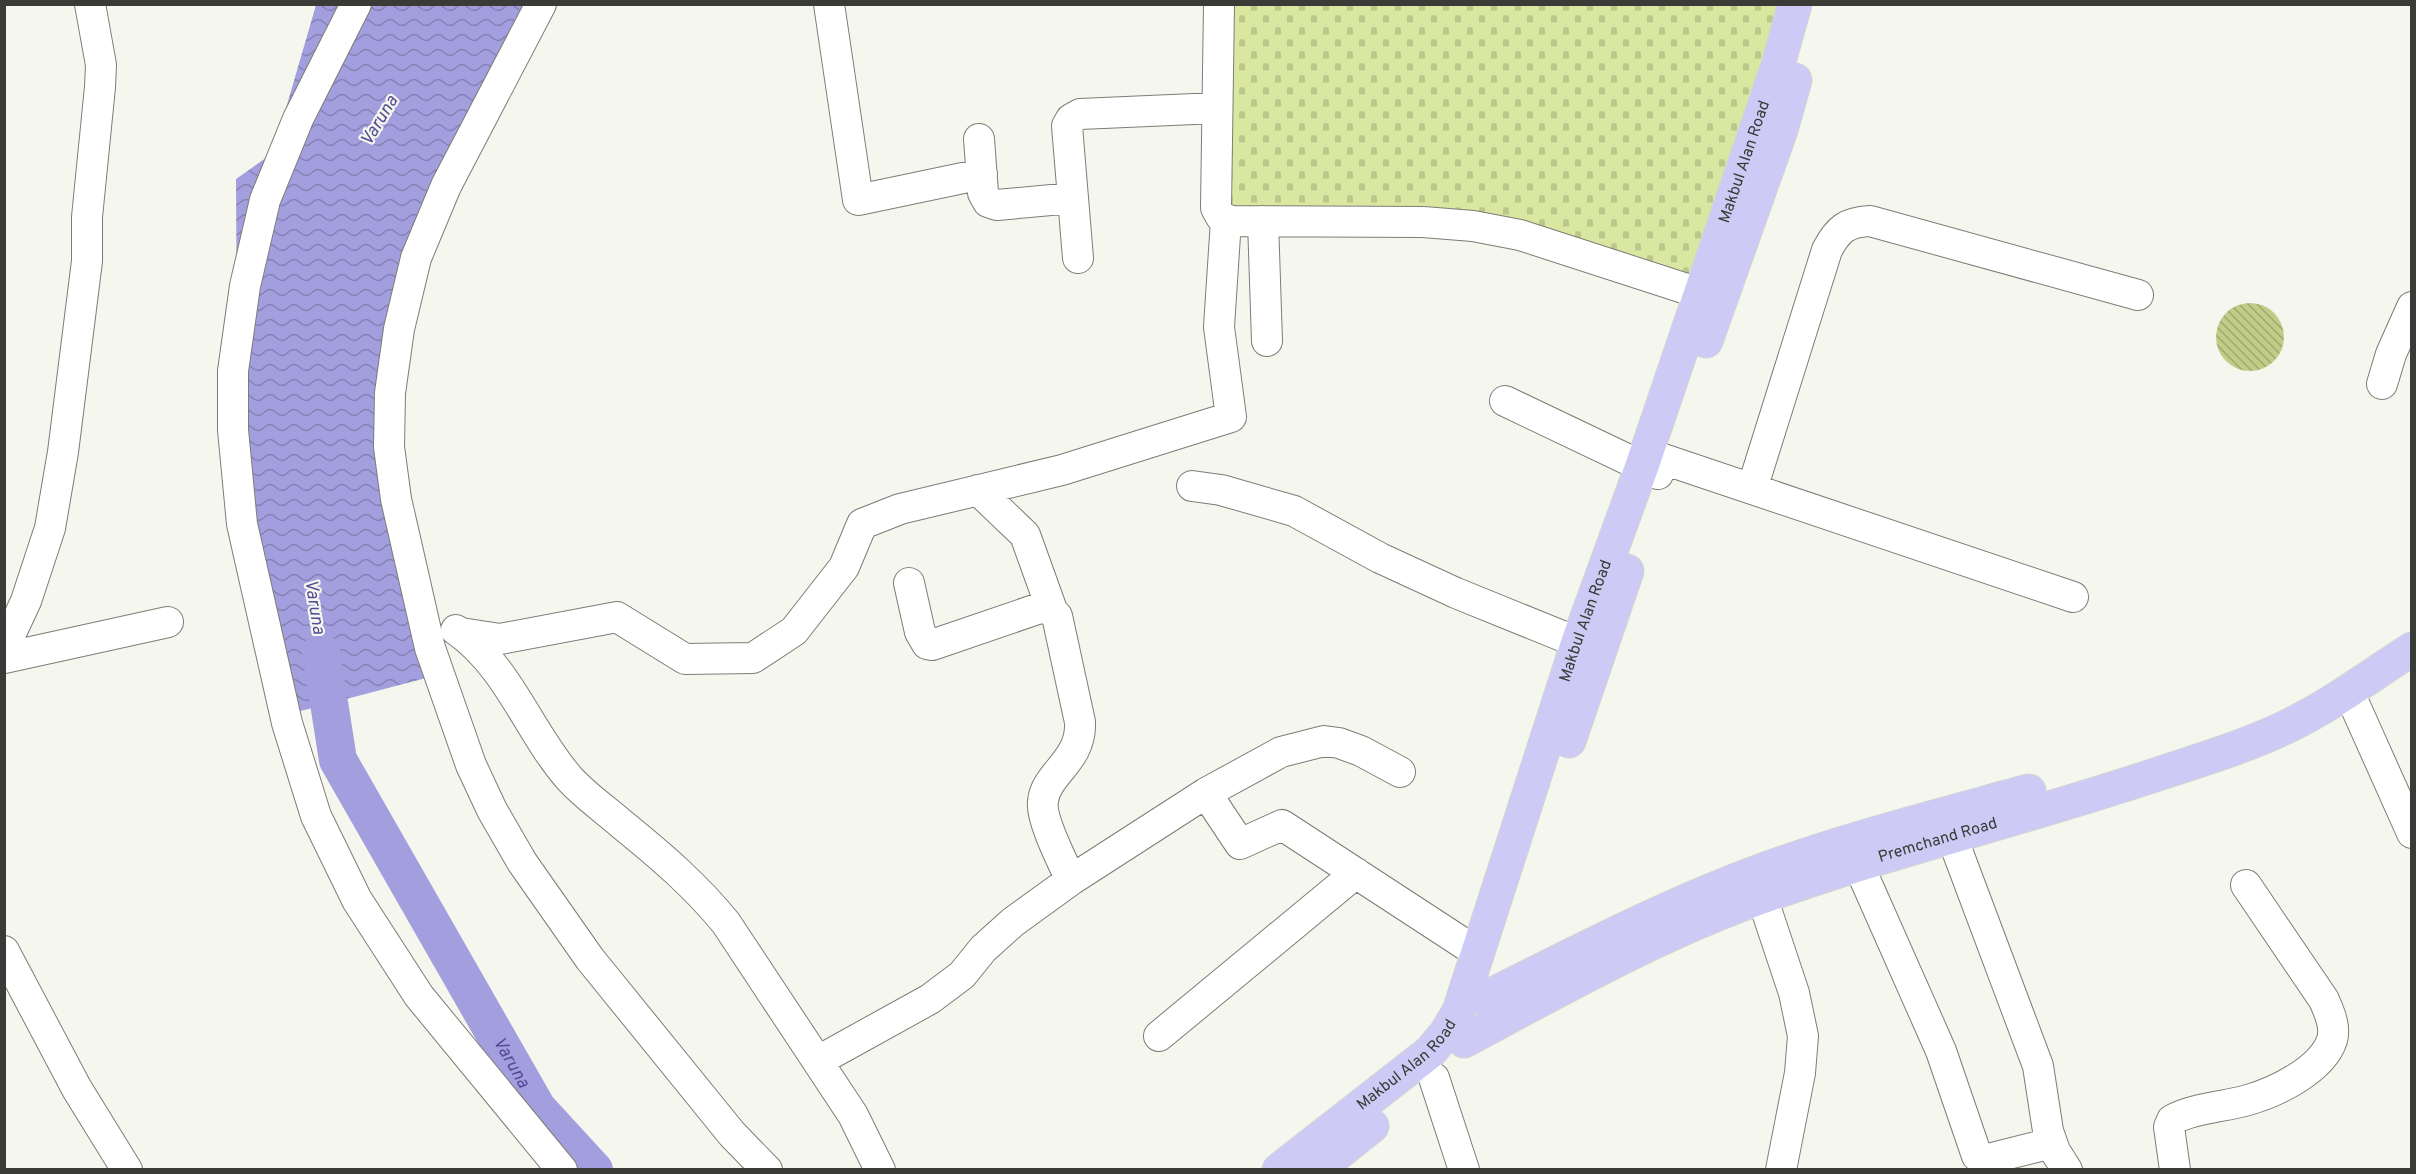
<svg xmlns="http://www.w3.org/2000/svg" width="2416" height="1174" viewBox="0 0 2416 1174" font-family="Overpass,sans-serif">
<defs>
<pattern id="cemetery-stones" width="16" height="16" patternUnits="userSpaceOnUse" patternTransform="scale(1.5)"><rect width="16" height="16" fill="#dae7a1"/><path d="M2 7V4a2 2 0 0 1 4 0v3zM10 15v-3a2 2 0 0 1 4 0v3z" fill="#bcc78b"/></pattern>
<pattern id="water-waves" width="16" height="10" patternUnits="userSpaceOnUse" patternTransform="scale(1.5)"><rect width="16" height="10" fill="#a39ede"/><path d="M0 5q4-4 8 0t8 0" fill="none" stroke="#8682b5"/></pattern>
<pattern id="building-back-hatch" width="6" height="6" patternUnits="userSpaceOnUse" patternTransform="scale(1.5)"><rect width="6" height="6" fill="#c1cd87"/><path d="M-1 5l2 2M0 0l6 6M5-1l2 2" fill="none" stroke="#9ea86f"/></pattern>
</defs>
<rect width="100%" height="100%" fill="#f5f7ee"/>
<!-- cemetery -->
<path fill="url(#cemetery-stones)" d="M1225,5h570l-96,281 -236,-70 -243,-9z"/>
<!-- water -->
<path fill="url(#water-waves)" d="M316,5h229l-122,217 -43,237 50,218 -156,41 -36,-163 -2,-376 37,-26z"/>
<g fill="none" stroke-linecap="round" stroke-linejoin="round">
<!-- river -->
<path stroke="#a39ede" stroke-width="38" id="s1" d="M321,652l17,108 199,348 57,62"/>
</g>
<!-- building -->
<path fill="url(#building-back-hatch)" d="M2216 337a34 34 0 1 1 68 0a34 34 0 1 1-68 0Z"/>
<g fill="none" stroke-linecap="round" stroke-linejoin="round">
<!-- minor casing -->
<g stroke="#7c7d76" stroke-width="32">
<path id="minor" d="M356,4l-58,115 -33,81 -20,86 -12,85v59l9,94 45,199 29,93 41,84 62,96 143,174
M541,4l-95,182 -30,72 -17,71 -9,64 -1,54 7,52 34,149 41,117 21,45 30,52 68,97 142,175 35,36
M829,4l29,196 124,-26
M1219,4l-3,204 5,9 11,4 191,1 50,4 47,9 179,58
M979,139l4,54 5,9 9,3 76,-7
M1263,221l4,120
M1078,258l-11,-132 4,-7 9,-5 137,-6
M2382,384l9,-30 21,-47
M1505,401l153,73
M1663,459l410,138
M1192,486l29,4 73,21 86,47 76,35 143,58
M1752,489l75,-239c11,-21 20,-28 43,-29l268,74
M978,490l47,45 27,75
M909,583l11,49 7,12 5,1 111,-38 5,1 9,8 23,106c2,39 -34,51 -37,79 -3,17 20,62 28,79
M456,630c53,37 72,101 113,148 16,18 37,32 55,48 37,30 72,60 102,97l127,192 27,55
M461,633l39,6 117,-22 68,42 68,-1 41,-27 50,-64 18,-43 38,-15 162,-39 169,-53 -12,-90 7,-107
M4,648l22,-47 24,-73 13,-76 24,-191v-44l13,-130 1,-22 -11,-61
M4,658l164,-36
M2348,690l64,143
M1206,793l34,51 42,-19 196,128
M1952,837l86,229 10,65 7,20 12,19
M1859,866l82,185 36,105 4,3 11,-1 60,-15
M1762,897l32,96 9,43 -3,37 -19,97
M4,951l73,138 50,81
M1159,1036l197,-163
M818,1061l112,-62 32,-24 21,-26 30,-27 58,-42 135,-87 75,-41 43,-11 15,2 22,8 39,21
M1434,1078l30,92
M2175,1170l-6,-43 3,-7c22,-12 52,-13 76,-20 28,-8 74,-30 84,-60 4,-14 -3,-28 -8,-40l-78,-115"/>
</g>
<!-- highway casing -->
<g stroke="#d4d4d3" stroke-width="35">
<g id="highway">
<path d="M1706,341l75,-211 14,-50"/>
<path d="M1569,741l58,-170"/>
<path d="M1485,998c79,-39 157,-80 239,-113 98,-40 203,-66 305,-94"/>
<path id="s2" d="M1464,1041c97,-52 194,-107 298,-144 130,-47 265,-79 396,-123 42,-14 86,-27 126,-46 45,-21 86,-52 128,-79"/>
<path id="s3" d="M1279,1170l151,-118 16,-19 13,-22 119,-369 64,-176 136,-401 17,-61"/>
<path d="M1317,1170l55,-44"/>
</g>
</g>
<!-- minor -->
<use href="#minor" stroke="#fff" stroke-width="30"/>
<!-- highway -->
<use href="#highway" stroke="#cdcbf5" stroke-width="33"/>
</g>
<g text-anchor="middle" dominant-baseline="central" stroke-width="4.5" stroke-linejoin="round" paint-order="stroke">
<!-- street labels -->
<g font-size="16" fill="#3a3b37" stroke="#f5f7ee">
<text stroke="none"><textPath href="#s3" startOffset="1138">Makbul Alan Road</textPath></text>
<text stroke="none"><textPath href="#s3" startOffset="652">Makbul Alan Road</textPath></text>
<text stroke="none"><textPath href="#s2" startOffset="516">Premchand Road</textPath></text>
<text stroke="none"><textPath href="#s3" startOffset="166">Makbul Alan Road</textPath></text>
</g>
<!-- water labels -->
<g font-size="18" font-style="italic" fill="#554a97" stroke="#f5f7ee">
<text transform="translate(380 121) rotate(-59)">Varuna</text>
<text transform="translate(314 607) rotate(81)">Varuna</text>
<text stroke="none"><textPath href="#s1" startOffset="458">Varuna</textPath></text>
</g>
</g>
<!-- border -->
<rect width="2416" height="1174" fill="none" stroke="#3a3b37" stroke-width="12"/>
</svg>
